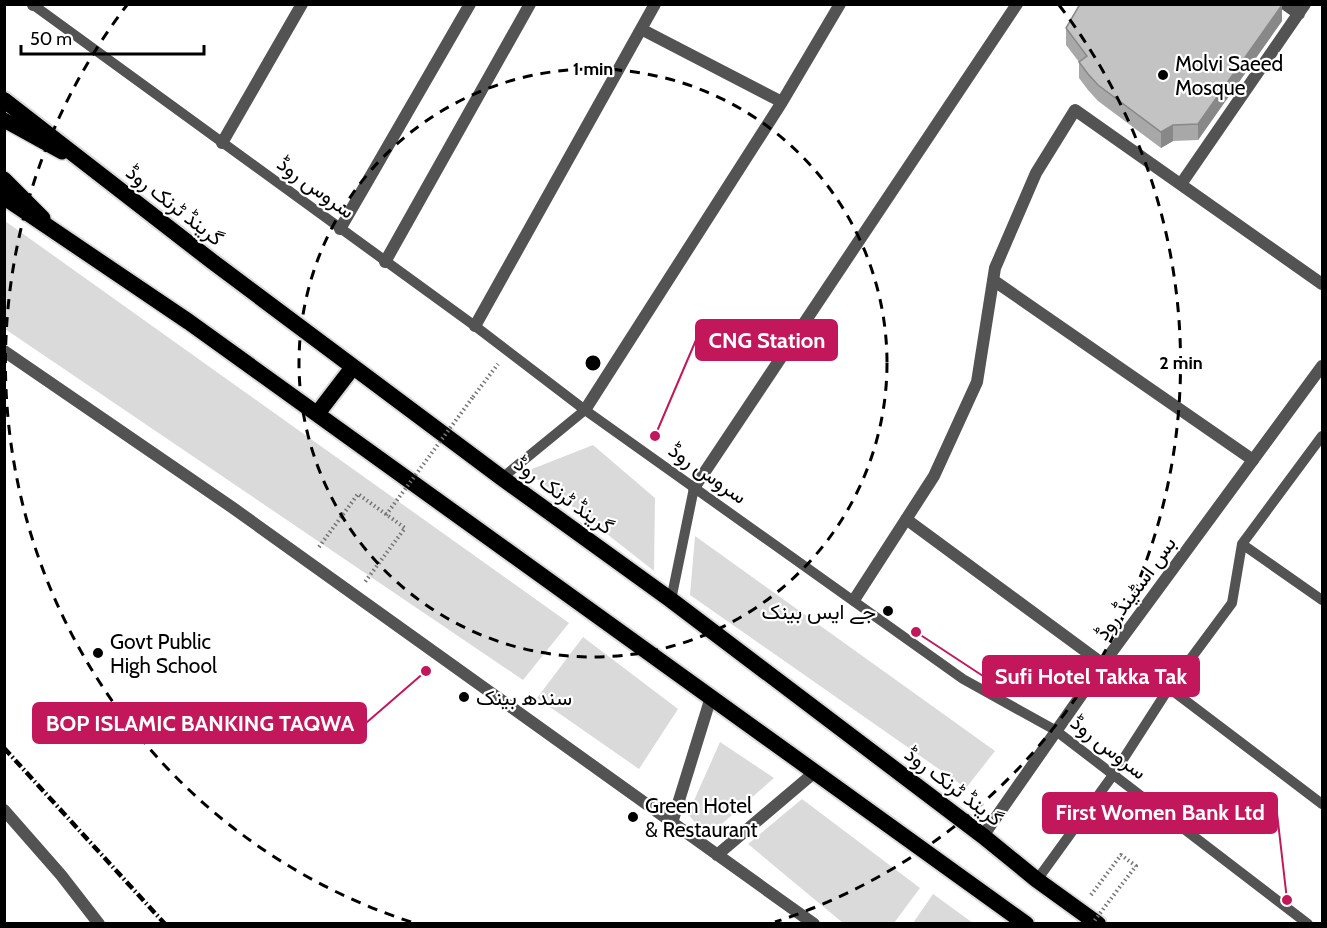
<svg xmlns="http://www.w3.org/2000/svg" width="1327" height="928" viewBox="0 0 1327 928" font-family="Cabin,Vazirmatn,sans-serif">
<rect width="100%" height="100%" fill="#fff"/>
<!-- green -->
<path fill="#dadada" d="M4,221h1l564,402 -46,57 -518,-351z
M593,445l62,53 -1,73 -127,-100z
M695,536l300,215 -29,37 -276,-193z
M583,637l95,72 -39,60 -102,-71z
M720,742l54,36 -67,59 -19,-23z
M802,799l118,89 -26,35h-51l-95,-79z
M933,894l40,29h-60z"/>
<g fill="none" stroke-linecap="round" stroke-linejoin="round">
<!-- primary casing -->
<g stroke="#dbdbdb" stroke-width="18">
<path id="primary" d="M4,120l58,32
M4,179l39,39"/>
</g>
<!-- trunk casing -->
<g stroke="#dbdbdb" stroke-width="20">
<path id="trunk" d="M4,100l209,162 289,216 169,122 312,236 54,44 61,44
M4,197l185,125 837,602
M317,414l36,-47"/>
</g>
<!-- path -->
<path stroke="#757575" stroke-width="4" stroke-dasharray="1.5 3" stroke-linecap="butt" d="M473,397l25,-33
M319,547l39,-53 47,34 -40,54
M1091,895l30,-40 15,11 -17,22"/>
<!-- service -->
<path stroke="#535353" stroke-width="10" d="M32,4l443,322 110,84 378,269 92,51 253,194
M502,478l83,-68
M1242,544l80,56
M671,600l23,-112
M1169,688l153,116
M1037,880l76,-105 56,-87 63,-85 10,-59 80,-108"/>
<!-- minor -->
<path stroke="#535353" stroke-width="12" d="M1285,4l14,10
M33,5v-1
M641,29l141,73
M222,143l80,-139
M1181,184l124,-180
M340,229l130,-225
M385,262l145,-258
M993,280l260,180
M475,326l180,-322
M4,351l229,157 581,416
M585,410l197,-308 58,-98
M694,488l323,-484
M906,519l197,145
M854,600l80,-124 43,-94 18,-114 41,-95 39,-63 247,174
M672,823l39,-126
M717,855l98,-83"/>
<!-- tertiary -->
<path stroke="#535353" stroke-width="12" d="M4,810l57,65 38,49
M983,836l120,-172 219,-298"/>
<!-- primary -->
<use href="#primary" stroke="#000" stroke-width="15"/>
<!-- trunk -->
<use href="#trunk" stroke="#000" stroke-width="16"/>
<!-- rail -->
<path stroke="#000" stroke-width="4.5" stroke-dasharray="9 3 1.5 3" stroke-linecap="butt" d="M4,748l161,176"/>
<!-- path-bridge -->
<path stroke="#757575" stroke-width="4" stroke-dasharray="1.5 3" stroke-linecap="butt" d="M386,515l87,-118
M1092,924l27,-36"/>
</g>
<!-- wall -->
<path fill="#a8a8a8" d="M1282,21l-84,119 -25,1 -12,7 -63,-47 -10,-11 -9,-12v-16l-13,-17v-17z"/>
<!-- shaded-wall -->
<path fill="#888" d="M1282,5v16l-84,119v-16z
M1173,125v16l-12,7v-16z"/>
<!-- building -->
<path fill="#c3c3c3" stroke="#888" stroke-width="1.5" d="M1080,4h202v1l-84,119 -25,1 -12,7 -63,-47 -10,-11 -9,-12 8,-6 -21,-28z"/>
<!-- distance rings -->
<g fill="none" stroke="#000" stroke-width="3" stroke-dasharray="10 8">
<circle cx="593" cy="363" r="294"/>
<path d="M411 922A588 588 0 0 1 127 5M1059 5A588 588 0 0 1 775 922"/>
</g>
<!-- markers -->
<g fill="#000" stroke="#fff" stroke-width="2">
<circle cx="1163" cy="75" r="6"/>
<circle cx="888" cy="611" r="6"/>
<circle cx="98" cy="653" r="6"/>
<circle cx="464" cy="697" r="6"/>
<circle cx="633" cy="817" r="6"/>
</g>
<g text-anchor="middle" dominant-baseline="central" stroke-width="4.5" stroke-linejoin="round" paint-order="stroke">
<!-- poi labels -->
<g font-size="21" fill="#000" stroke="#fff" text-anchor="start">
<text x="1175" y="63">Molvi Saeed<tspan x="1175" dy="24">Mosque</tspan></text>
<text x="876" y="611" text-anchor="end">جے ایس بینک</text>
<text x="110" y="641">Govt Public<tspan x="110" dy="24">High School</tspan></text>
<text x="476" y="697">سندھ بینک</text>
<text x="645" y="805">Green Hotel<tspan x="645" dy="24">&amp; Restaurant</tspan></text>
</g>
<!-- street labels -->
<g font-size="21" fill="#000" stroke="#fff">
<text transform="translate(316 187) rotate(36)">سروس روڈ</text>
<text transform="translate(175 205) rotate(38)">گرینڈ ٹرنک روڈ</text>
<text transform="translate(708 473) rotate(35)">سروس روڈ</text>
<text transform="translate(564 495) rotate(36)">گرینڈ ٹرنک روڈ</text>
<text transform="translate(1135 588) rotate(-54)">بس اسٹینڈ روڈ</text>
<text transform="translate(1109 747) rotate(38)">سروس روڈ</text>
<text transform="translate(954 786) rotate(37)">گرینڈ ٹرنک روڈ</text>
</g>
</g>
<circle cx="593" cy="363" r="9" fill="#000" stroke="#fff" stroke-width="3"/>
<g font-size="18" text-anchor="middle" font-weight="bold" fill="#000" stroke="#fff" stroke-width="4.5" stroke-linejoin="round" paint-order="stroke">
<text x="593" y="75">1 min</text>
<text x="1181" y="369">2 min</text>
</g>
<!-- callouts -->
<path fill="none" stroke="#c2185b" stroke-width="2" d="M655 436L696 340M916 632L983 676M426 671L366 723M1287 900L1277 813"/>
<g fill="#c2185b" stroke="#fff" stroke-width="2">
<circle cx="655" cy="436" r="6"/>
<circle cx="916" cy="632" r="6"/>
<circle cx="426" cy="671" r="6"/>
<circle cx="1287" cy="900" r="6"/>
</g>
<g fill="#c2185b" stroke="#c2185b" stroke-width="2">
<rect x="696" y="320" width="141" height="40" rx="6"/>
<rect x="983" y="656" width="216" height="40" rx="6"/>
<rect x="33" y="703" width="333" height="40" rx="6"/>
<rect x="1043" y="793" width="234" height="40" rx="6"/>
</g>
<g font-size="22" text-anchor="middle" font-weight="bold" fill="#fff">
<text x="767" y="348">CNG Station</text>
<text x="1091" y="684">Sufi Hotel Takka Tak</text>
<text x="200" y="731">BOP ISLAMIC BANKING TAQWA</text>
<text x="1160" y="820">First Women Bank Ltd</text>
</g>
<!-- border -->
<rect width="1327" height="928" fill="none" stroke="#000000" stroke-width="12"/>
<!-- scale -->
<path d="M21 45v9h183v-9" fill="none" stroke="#000000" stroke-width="3"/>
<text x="30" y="45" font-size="18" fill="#000000" stroke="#ffffff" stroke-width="4.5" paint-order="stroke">50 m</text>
</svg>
